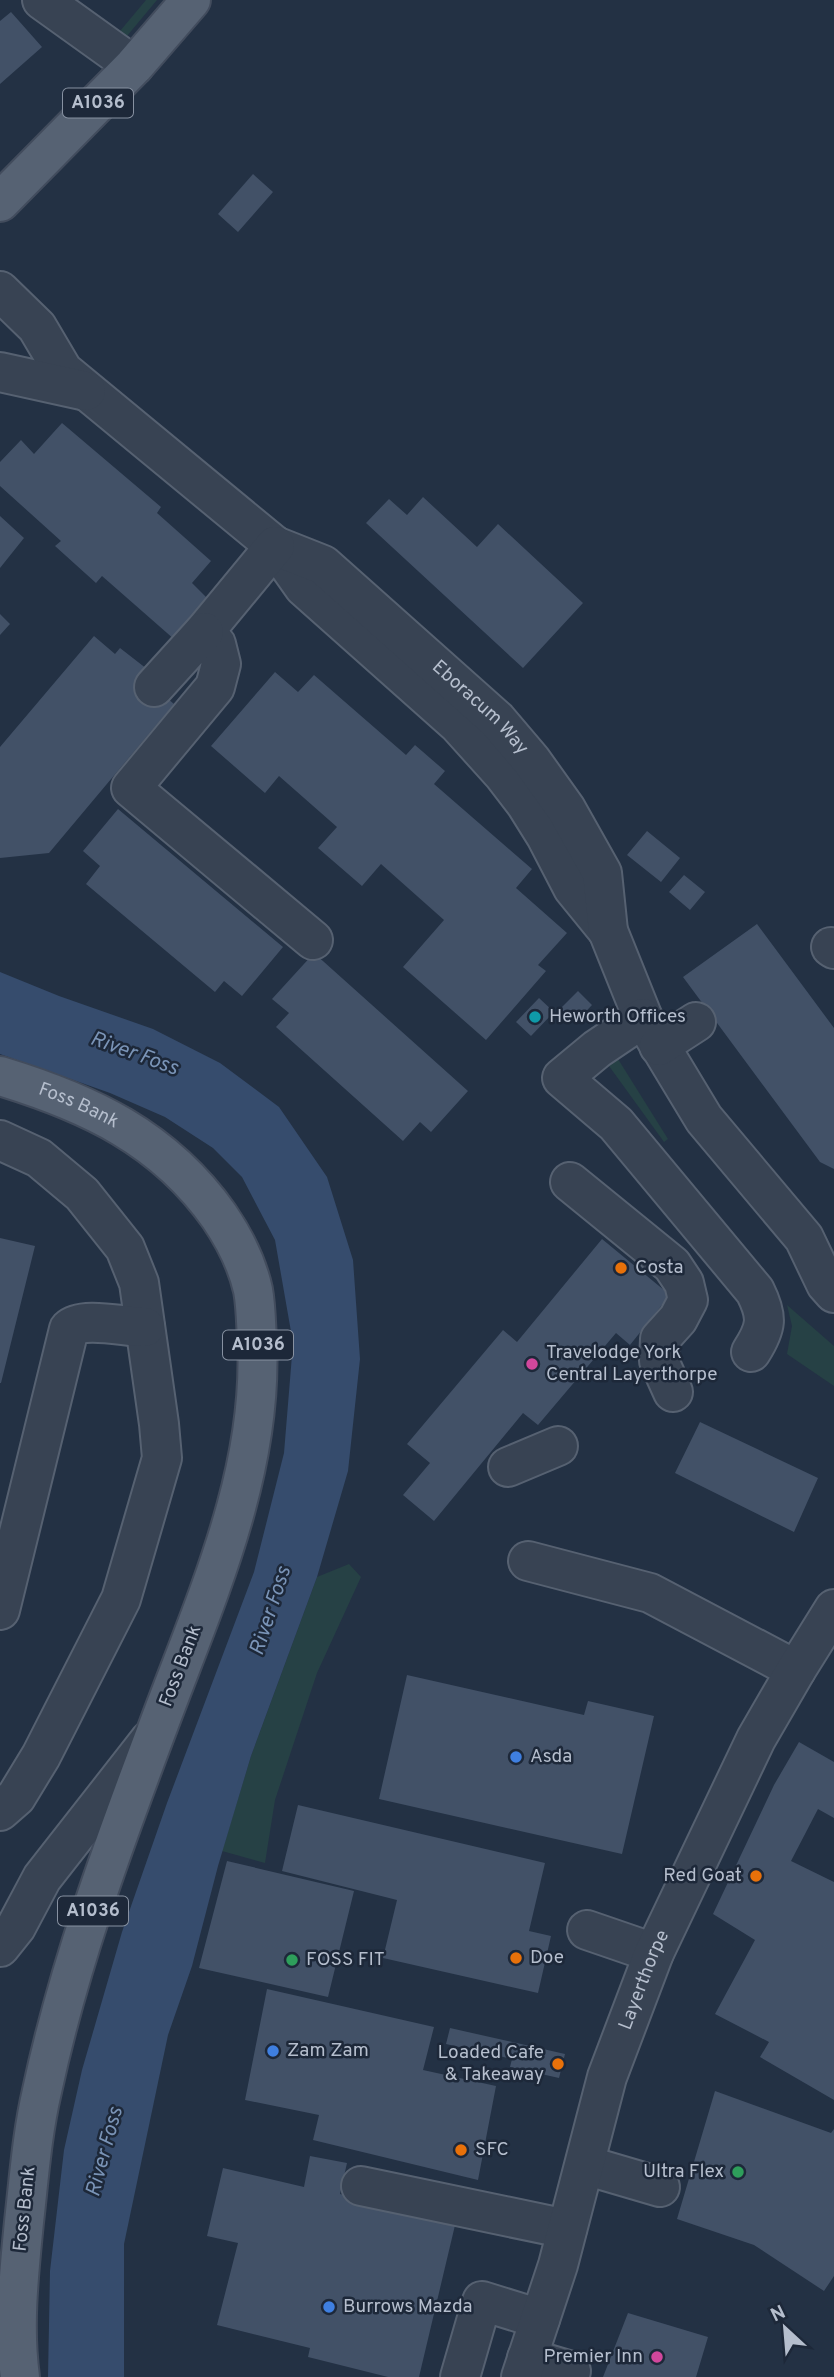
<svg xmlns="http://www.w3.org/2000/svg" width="834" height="2377" viewBox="0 0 834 2377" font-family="Overpass,sans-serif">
<rect width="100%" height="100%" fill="#233144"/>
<!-- green -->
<path fill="#264145" d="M146,0h11l-40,48 -7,-5z
M618,1059l50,80 -4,3 -55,-76z
M787,1305l47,41v40l-47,-32 5,-28z
M349,1564l12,13 -44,96 -42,127 -10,63 -43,-12 29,-95 66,-179z"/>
<!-- water -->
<path fill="#364c6d" d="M0,972l59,24 94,33 67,34 59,44 48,70 26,83 7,99 -12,112 -31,106 -66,179 -33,110 -26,100 -24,69 -44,209v133h-76l2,-106 14,-121 18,-80 40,-138 45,-129 87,-231 30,-119 9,-110 -18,-103 -33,-63 -29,-29 -48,-31 -55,-24 -110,-39z"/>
<!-- building -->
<path fill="#425167" d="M11,12l31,35 -42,37v-63z
M253,174l20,18 -35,40 -20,-18z
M62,423l99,84 -4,6 54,48 -19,22 20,20 -37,37 -73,-64 -6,7 -41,-37 6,-5 -61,-55v-24l21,-22 13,14z
M423,497l54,50 21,-23 85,79 -60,65 -157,-145 23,-24 18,16z
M0,516l24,22 -24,30z
M0,614l10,10 -10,11z
M94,636l21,18 5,-6 27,21 -5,8 32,27 -125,149 -49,5v-111z
M275,672l23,20 16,-17 92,80 9,-10 30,26 -11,13 98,85 -16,19 51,45 -29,32 8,6 -60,69 -83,-73 41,-47 -63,-56 -19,22 -44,-38 19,-21 -58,-51 -14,17 -54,-47z
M118,809l165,138 -41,49 -18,-15 -9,11 -129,-108 14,-18 -17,-15z
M647,831l33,27 -19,24 -34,-27z
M684,875l21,17 -15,18 -21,-18z
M757,924l77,104v141l-14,-7 -137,-185z
M314,953l154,138 -37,41 -11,-10 -17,19 -127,-114 13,-14 -17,-14z
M578,991l14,14 -17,18 -15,-14z
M539,998l15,14 -23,24 -15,-14z
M0,1238l35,8 -34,137h-1z
M602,1239l68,56 -40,50 -14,-12 -78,92 -15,-12 -89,108 -31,-26 27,-32 -23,-19 96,-114 14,12z
M700,1422l118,56 -24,54 -119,-59z
M407,1675l177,40 4,-14 66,15 -32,138 -243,-55z
M799,1742l35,20v56l-16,-9 -27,52 43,21v218l-74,-43 9,-15 -54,-28 40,-74 -42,-26 61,-129z
M298,1805l247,58 -16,68 22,5 -13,57 -155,-35 14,-58 -115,-29z
M227,1861l127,30 -26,106 -129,-29z
M267,1989l167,38 -11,43 73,16 -18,94 -165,-40 6,-25 -74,-15z
M450,2028l115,26 -6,24 -49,-11 2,-8 -66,-15z
M715,2091l116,42 3,-4v147l-10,15 -70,-46 -77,-26z
M310,2156l37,7 -7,31 116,27 -37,156h-31l-80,-20 2,-9 -93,-23 21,-82 -31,-7 16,-68 81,19z
M628,2313l80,24 -12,40h-93z"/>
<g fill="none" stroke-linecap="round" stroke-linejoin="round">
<!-- minor casing -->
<g stroke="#566171" stroke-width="42">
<g id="minor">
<path d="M42,0l92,66"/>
<path d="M0,291l37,36 26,44 212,175 29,41 154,137 45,50 23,30 20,32 27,52 35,43"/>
<path d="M0,372l86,19"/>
<path id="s1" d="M275,546l48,19 174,155 34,40 35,49 36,64 6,58 35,87 61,101 100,119 22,46 8,9"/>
<path d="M275,546l-71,86 12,12 5,20 -6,23 -84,101 182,152"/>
<path d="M154,687l50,-55"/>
<path d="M831,947l3,2"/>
<path d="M643,1018l-46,31 -35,29 54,46 139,167c13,26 12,36 -4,61"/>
<path d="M659,1046l37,-24"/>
<path d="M0,1140l39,18 43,36 43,54 14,35 20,141 3,34 -41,141 -80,157 -25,41 -16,14"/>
<path d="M570,1182l102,83 12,18 4,17 -10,19 -18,20 -1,22 14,31"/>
<path d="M508,1467l50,-21"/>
<path d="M528,1561l122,32 146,77"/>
<path d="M0,1610l69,-281c13,-13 56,-2 76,-2"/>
<path d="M587,1930l67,23"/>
<path d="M0,1947l16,-20 26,-49 108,-138"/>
<path d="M585,2165l75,22"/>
<path d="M361,2186l206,43"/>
<path d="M527,2358l44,13"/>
<path d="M460,2377l22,-76 58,18"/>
<path id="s2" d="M521,2377l37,-112 49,-188 47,-124 102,-214 40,-69 38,-61"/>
</g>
</g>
<!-- major casing -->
<g stroke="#424c5d" stroke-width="42">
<g id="major">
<path d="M0,202l134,-136 57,-66"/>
<path id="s3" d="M0,1076c89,27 164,62 219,140 15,22 28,47 34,74 3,16 3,34 4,51 7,136 -55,266 -101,391 -44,117 -88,236 -114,359 -10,43 -13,87 -18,131 -5,51 -11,104 -4,155"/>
</g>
</g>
<!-- minor -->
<use href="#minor" stroke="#384353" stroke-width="38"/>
<!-- major -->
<use href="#major" stroke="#566273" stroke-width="38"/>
</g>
<!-- markers -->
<circle fill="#0f9aa8" stroke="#1d2839" stroke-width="2.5" cx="535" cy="1017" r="7"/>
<g fill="#e8710a" stroke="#1d2839" stroke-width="2.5">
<circle cx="621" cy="1268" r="7"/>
<circle cx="756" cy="1876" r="7"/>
<circle cx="516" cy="1958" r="7"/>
<circle cx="558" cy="2064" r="7"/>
<circle cx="461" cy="2150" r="7"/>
</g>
<g fill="#d1479c" stroke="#1d2839" stroke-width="2.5">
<circle cx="532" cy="1364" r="7"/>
<circle cx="657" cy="2357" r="7"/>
</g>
<g fill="#3f7fe0" stroke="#1d2839" stroke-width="2.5">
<circle cx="516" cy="1757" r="7"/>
<circle cx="273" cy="2051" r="7"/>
<circle cx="329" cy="2307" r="7"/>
</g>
<g fill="#2e9e5b" stroke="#1d2839" stroke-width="2.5">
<circle cx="292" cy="1960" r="7"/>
<circle cx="738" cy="2172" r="7"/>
</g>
<g text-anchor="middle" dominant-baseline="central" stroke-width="5" stroke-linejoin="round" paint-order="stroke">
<!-- shield labels -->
<g fill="#1d2839" stroke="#8791a1" stroke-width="2">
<rect x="63" y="88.5" width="70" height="29" rx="5"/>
<rect x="223" y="1330.5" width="70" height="29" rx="5"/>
<rect x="58" y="1896.5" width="70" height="29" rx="5"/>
</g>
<g font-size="18" font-weight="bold" fill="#b5becd">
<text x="98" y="103">A1036</text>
<text x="258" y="1345">A1036</text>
<text x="93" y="1911">A1036</text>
</g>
<!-- street labels -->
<g font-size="19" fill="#b5becd" stroke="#1d2839">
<text stroke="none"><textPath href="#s1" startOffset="264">Eboracum Way</textPath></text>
<text stroke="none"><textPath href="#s3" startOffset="84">Foss Bank</textPath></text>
<text transform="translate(181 1666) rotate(-69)">Foss Bank</text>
<text stroke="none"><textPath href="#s2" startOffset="416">Layerthorpe</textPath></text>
<text transform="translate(25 2209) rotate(-84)">Foss Bank</text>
</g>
<!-- poi labels -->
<g font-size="19" fill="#b5becd" stroke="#1d2839" text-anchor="start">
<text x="549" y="1017">Heworth Offices</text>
<text x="635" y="1268">Costa</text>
<text x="546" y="1353">Travelodge York<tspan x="546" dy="22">Central Layerthorpe</tspan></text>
<text x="530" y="1757">Asda</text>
<text x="742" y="1876" text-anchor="end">Red Goat</text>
<text x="530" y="1958">Doe</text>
<text x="306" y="1960">FOSS FIT</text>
<text x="287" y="2051">Zam Zam</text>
<text x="544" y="2053" text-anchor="end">Loaded Cafe<tspan x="544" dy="22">&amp; Takeaway</tspan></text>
<text x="475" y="2150">SFC</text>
<text x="724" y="2172" text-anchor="end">Ultra Flex</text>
<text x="343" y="2307">Burrows Mazda</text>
<text x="643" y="2357" text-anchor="end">Premier Inn</text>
</g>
<!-- water labels -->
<g font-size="21" font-style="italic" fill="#7a94b7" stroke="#1d2839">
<text transform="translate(134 1054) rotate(20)">River Foss</text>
<text transform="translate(271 1611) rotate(-72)">River Foss</text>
<text transform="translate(105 2152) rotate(-75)">River Foss</text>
</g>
</g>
<!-- north arrow -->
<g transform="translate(785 2328) rotate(334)" stroke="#1d2839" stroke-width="5" paint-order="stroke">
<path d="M0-5L12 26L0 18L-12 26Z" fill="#b5becd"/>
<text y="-10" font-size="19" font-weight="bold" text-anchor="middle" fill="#b5becd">N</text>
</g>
</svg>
